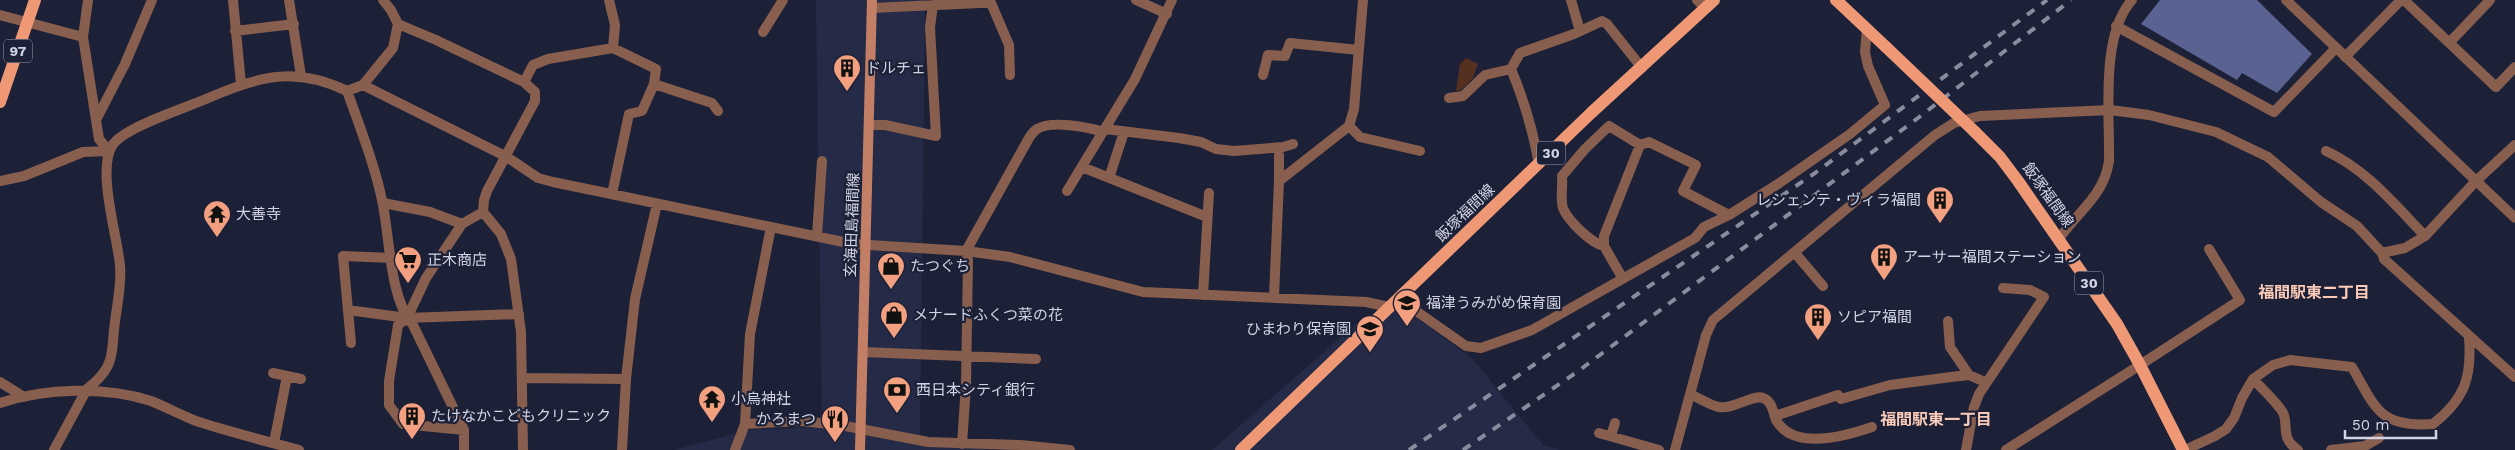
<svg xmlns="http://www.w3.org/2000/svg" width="2515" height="450" viewBox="0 0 2515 450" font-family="'Work Sans','Noto Sans JP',sans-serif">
<rect width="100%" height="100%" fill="#1d2137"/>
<!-- built -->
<path fill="#252a46" d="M816,0h109l-5,445 93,5h-339l74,-20 74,-3z
M1405,310l67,48 71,87 18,5h-349l154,-135z"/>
<!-- green -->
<path fill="#552f20" d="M1466,58l12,6 -5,14 -12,12 -5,1 4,-27z"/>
<!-- water -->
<path fill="#596290" d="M2160,0h97l55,54 -35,39 -35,-20 -5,7 -96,-56z"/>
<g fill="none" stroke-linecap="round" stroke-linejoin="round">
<!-- minor -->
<path stroke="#885e4e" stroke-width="10" d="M88,0l-5,37 16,102 10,12
M233,0l8,84
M289,0l12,76
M383,0l8,10 7,14 38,16 88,42 11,10v9l-48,90 -3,9 -1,12 18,22 10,25 10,73 2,118
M609,0l6,25 -2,23
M980,0v3h11l18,42 1,30
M1136,0l31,14
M1571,0l9,31
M1697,0l8,8
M2404,0l92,87 19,-20
M872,8l108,-5
M0,15l83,22
M2116,26l158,86 62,-64
M235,31l59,-7
M763,32l20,-32
M2450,42l40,-42
M2345,57l56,-57
M1511,69l9,-16 54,-19 28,-13 5,3 35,44
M1263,75l5,-20 17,1 5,-13 69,7
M524,82l9,-17 15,-6 65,-11 43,21 -2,15 -12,27 -13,3 -17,80
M654,84l58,19 6,8
M363,85l30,-37 5,-24
M347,91l16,-6 144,72 31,21 15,4 300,62 113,7 44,6 133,35 223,10 23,5
M1449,98l14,-2 22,-21 26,-6c13,31 22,62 28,95
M96,120l29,-56 27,-64
M870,125h15l51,11 -6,-109 3,-22
M1349,126l11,11 60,14
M1105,129l74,9 22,4 15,7 18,2 49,-4 10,-3
M1640,145l9,-3 47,23 -13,26 46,24
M2326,151c40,18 69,54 99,85
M1279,155v26
M1082,167l125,50
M1109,178l15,-46
M0,181l24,-5 59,-24 26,-1
M1067,191l68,-112 37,-79
M383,203l47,9 32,12
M817,236l5,-75
M1604,246v-10l36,-91 -31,-19 -24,23 -23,27c1,9 -2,24 1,32 5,13 28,35 41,38l19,33
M1795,253l28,33
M2382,253l23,-5 20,-12 50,-54 40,-37
M1203,295l6,-102
M1274,297l5,-116 70,-55 5,-17 9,-109
M1399,299l67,47 15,2 51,-18 163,-92 9,-11 25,-12 49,-31 72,-50 35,-29 -17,-39 -3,-14 2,-24
M348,310l59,8 112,-4
M1948,321l2,26 19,28
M351,343l-8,-87 49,2
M863,352l173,7
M2140,365l100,-65 -31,-51
M273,373l28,6
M523,378l103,1
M2253,379c7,8 28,27 31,36 4,15 -3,23 14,35
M0,382l24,15
M1690,394c9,4 19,11 29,13 14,3 34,-13 44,-9 9,3 10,14 13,22 17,30 67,17 96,7
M0,403c45,-15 106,-17 151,-2 15,6 30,14 45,20 34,11 69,20 103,29
M1775,416l63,-21 3,4 49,-14 61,-8 18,-2 16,7
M745,424l56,-3 39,4 88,17 92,3 50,5
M464,430l-61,-6 -14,-19v-24l9,-56 9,-7 19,-40 36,-54 21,-12
M1599,433l60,17
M1611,436l4,-13
M274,443l13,-67
M962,444l4,-59 2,-125 -2,-9 63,-113c2,-3 5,-7 8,-9 14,-9 51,-2 66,3
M54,450l33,-61c9,-7 20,-18 23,-29 3,-9 3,-21 4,-30 2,-21 8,-44 6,-64 -2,-28 -25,-100 -6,-123 16,-18 75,-36 99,-47 49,-21 84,-29 134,-5 13,36 27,72 35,109 8,36 7,98 31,125l51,105v20
M622,450l4,-71 9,-80 22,-95
M735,450l10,-26 5,-90 21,-107
M1675,450l31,-115 7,-15 222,-185 19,-12 26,-7 130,-6 39,5 67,17 52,25 53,45 36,24 25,27 2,6 131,118
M1966,450l8,-43 5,-13 65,-97 -14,-7 -27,-2
M2185,450l30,-14 11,-7 8,-11 8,-20 11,-19 20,-14 17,-5 62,7c24,42 28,61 81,57 32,-25 39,-47 36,-86
M2331,450l34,-4 14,-8"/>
<!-- tertiary -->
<path stroke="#885e4e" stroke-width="10" d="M2286,0l229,218
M2059,239c19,-28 45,-43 50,-78 1,-47 -9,-125 23,-161
M2006,450l134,-85"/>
<!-- secondary -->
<path stroke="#c27f65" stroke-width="10" d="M860,450l12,-450"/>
<!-- primary -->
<path stroke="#ee9876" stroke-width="12" d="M1836,0l50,47
M0,102l35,-102
M1974,131l26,26 18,24 99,143 23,41 43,85
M1241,450l350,-337 123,-113"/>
<!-- rail -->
<path stroke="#898c9e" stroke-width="4" stroke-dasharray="9 9" stroke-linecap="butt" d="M1409,450l406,-277 232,-173
M1463,450l114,-78 337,-251 157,-121"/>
<!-- primary-bridge -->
<path stroke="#ee9876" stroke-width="12" d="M1886,47l88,84"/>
</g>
<!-- icons -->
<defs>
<g id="building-pin" transform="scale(1.4375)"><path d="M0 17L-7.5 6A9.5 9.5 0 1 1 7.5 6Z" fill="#f2a07f" stroke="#1d2137"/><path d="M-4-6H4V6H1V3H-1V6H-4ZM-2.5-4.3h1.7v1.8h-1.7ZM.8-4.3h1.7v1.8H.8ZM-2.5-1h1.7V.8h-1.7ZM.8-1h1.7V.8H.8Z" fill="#111"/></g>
<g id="temple-pin" transform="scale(1.4375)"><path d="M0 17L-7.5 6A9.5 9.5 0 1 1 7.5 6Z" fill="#f2a07f" stroke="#1d2137"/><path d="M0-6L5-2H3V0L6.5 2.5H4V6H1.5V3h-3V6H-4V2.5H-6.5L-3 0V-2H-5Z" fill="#111"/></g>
<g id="supermarket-pin" transform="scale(1.4375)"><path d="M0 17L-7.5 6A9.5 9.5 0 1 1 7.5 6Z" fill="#f2a07f" stroke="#1d2137"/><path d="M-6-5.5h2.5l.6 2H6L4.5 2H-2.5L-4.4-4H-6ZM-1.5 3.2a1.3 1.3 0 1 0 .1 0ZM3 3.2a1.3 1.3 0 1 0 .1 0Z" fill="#111"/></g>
<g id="shop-pin" transform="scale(1.4375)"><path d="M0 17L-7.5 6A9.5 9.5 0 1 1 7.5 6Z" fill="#f2a07f" stroke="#1d2137"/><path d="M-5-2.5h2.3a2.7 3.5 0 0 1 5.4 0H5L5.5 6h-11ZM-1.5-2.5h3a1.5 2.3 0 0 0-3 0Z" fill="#111"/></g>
<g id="school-pin" transform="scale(1.4375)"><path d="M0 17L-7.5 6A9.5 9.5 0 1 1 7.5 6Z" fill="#f2a07f" stroke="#1d2137"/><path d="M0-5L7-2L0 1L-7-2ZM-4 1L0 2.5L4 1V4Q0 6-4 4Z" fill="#111"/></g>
<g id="bank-pin" transform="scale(1.4375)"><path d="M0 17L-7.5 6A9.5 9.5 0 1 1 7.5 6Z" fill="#f2a07f" stroke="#1d2137"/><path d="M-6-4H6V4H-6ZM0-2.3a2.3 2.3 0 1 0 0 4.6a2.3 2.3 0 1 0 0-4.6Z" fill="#111"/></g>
<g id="restaurant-pin" transform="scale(1.4375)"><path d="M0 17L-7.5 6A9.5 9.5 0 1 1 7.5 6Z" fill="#f2a07f" stroke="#1d2137"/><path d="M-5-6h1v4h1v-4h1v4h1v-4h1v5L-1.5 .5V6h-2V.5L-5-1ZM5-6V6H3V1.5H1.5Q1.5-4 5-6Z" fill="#111"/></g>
</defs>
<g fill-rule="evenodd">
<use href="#building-pin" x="847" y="68"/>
<use href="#building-pin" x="1940" y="200"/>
<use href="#temple-pin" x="217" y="214"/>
<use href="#building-pin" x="1884" y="257"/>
<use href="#supermarket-pin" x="408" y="260"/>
<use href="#shop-pin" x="891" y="266"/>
<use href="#school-pin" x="1407" y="303"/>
<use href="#shop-pin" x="894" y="315"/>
<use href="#building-pin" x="1818" y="317"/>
<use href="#school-pin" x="1370" y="329"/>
<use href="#bank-pin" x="897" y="390"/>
<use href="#temple-pin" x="712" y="399"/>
<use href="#building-pin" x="412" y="416"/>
<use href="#restaurant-pin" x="835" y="419"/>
</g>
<g text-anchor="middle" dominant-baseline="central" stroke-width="4.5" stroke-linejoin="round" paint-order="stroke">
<!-- shield labels -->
<g fill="#1d2137" stroke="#9b9eb0" stroke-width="1">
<rect x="4" y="39.5" width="28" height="23" rx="4"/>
<rect x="1537" y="141.5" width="28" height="23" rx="4"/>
<rect x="2075" y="271.5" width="28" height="23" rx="4"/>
</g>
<g font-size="14" font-weight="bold" fill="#d1d4e4">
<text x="18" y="51">97</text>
<text x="1551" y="153">30</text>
<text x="2089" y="283">30</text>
</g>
<!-- poi labels -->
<g font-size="15" fill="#d1d4e4" stroke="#1d2137" text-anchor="start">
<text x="866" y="68">ドルチェ</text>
<text x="1921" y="200" text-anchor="end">レシェンテ・ヴィラ福間</text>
<text x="236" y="214">大善寺</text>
<text x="1903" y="257">アーサー福間ステーション</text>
<text x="427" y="260">正木商店</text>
<text x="910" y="266">たつぐち</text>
<text x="1426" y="303">福津うみがめ保育園</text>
<text x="913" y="315">メナードふくつ菜の花</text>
<text x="1837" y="317">ソピア福間</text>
<text x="1351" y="329" text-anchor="end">ひまわり保育園</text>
<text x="916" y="390">西日本シティ銀行</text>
<text x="731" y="399">小烏神社</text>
<text x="431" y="416">たけなかこどもクリニック</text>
<text x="816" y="419" text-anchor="end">かろまつ</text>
</g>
<!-- street labels -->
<g font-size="15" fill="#d1d4e4" stroke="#1d2137">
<text transform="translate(2048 195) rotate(54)">飯塚福間線</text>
<text transform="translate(1465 213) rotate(-44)">飯塚福間線</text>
<text transform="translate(852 225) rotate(-88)">玄海田島福間線</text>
</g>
<!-- neighbourhood labels -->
<g font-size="16" font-weight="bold" fill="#facab8" stroke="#1d2137">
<text x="2314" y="292">福間駅東二丁目</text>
<text x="1936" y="419">福間駅東一丁目</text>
</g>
</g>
<!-- scale -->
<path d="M2345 430v8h91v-8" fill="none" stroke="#d1d4e4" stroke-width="2.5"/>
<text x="2352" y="430" font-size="15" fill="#d1d4e4" stroke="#1d2137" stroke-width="4" paint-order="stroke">50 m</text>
</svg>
